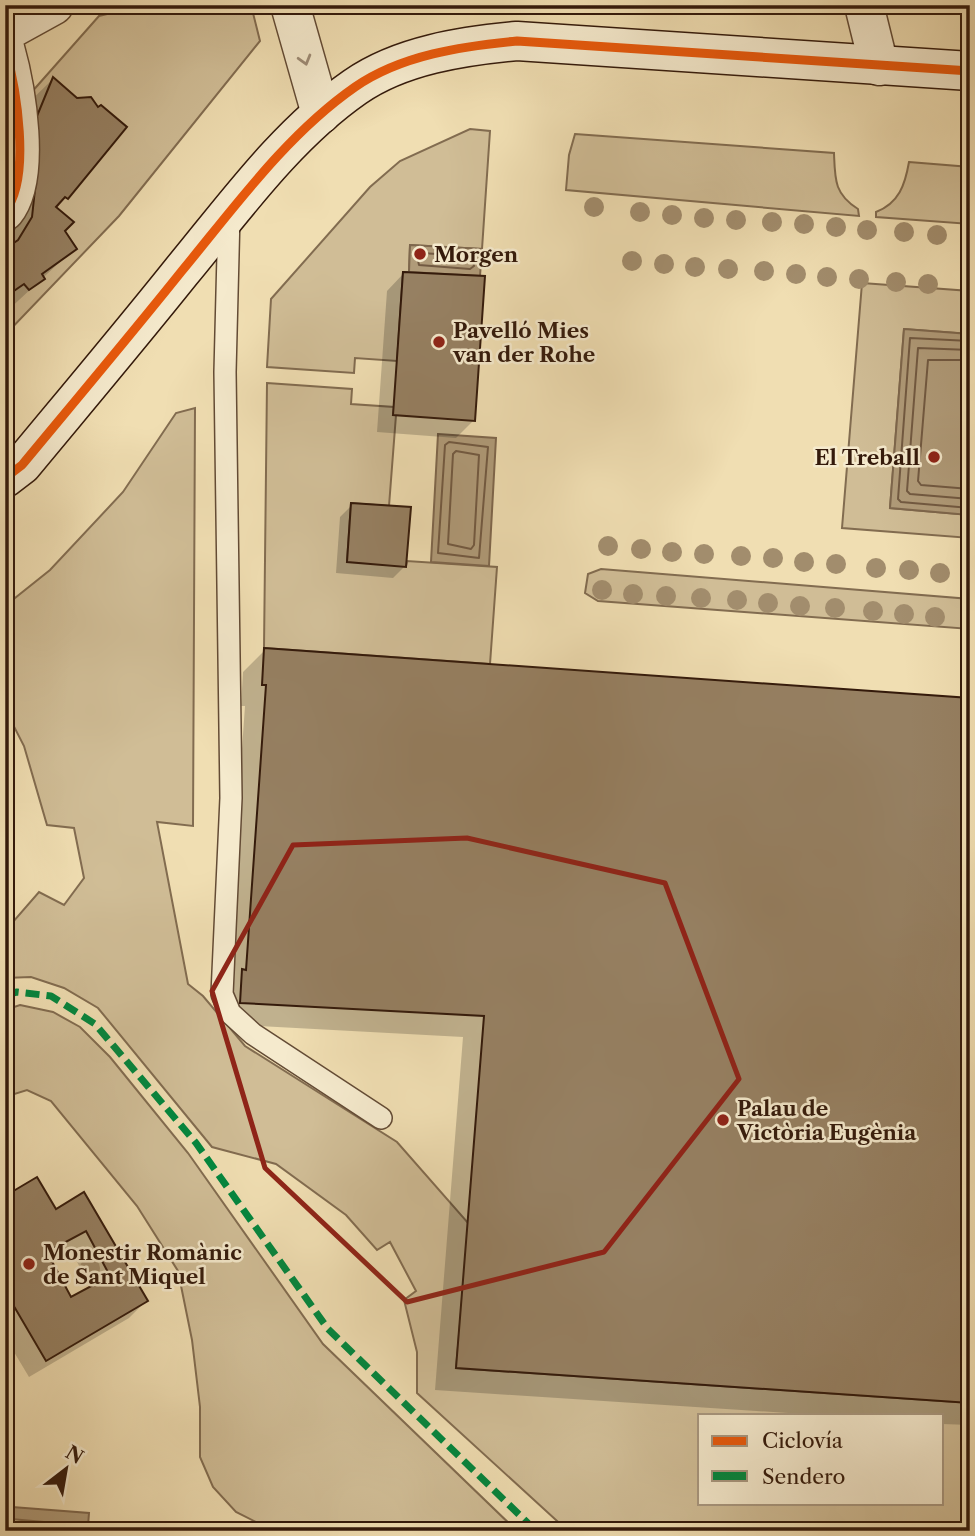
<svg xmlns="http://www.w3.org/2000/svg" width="975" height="1536" viewBox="0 0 975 1536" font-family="'Libre Caslon Text',serif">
<rect width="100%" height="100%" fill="#f0deb2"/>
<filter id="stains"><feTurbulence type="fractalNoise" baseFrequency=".00286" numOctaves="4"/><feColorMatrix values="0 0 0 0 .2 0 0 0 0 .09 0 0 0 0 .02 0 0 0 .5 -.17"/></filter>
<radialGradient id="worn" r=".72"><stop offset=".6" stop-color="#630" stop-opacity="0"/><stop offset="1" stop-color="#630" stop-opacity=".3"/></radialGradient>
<!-- green -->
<path fill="#d0bd96" stroke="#826c50" stroke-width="2" fill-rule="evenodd" d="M144,5h107l9,36 -141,175 -114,119v-93l9,-12 12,-29 4,-107 69,-78z
M470,129l20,2 -8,118 -72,-4 -1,27h-6l-6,89 -42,-3 -1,15 -87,-6 4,-68 99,-112 30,-26z
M575,134l259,19c1,26 0,41 24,56l1,7 -293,-26 3,-35z
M909,162l61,5v57l-94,-7v-5c23,-9 29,-27 33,-50z
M862,283l108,8v43l-66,-5 -14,179 79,7 1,-8v31l-128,-10z
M267,383l85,6 -1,15 43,3 -1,8h3l-7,91 -38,-3 -4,58 59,5 1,-5 90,6 -7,97 -226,-16z
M195,408l-2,418 -36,-4 31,162 15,12 42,50 152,96 72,82 -13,144 514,35v128h-402l-151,-138v-41l-13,-52 12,-9 -26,-49 -13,8 -31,-35 -70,-51 -64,-17 -114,-139 -34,-20 -33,-11 -26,1v-47l34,-39 25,13 20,-27 -10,-50 -27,-3 -23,-79 -19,-37v-103l45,-36 73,-78 53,-79zM700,1415h242v88h-242z
M601,569l369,30v30l-372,-28 -13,-8 3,-19z
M20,1005l33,7 27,15 30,30 78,96 135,191 194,187h-186l-69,-6 -26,-13 -23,-25 -13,-30v-50l-8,-67 -14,-69 -41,-65 -86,-105 -24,-11 -22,7v-87z"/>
<!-- water -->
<path fill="#b09b79" stroke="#7e674d" stroke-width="2" d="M410,245l72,4 -2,27 -71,-4z
M904,329l66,5 -1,181 -79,-7z
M438,434l58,4 -7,128 -58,-4z
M12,1507l77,6 -1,13 -77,-7z"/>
<!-- shadow -->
<path fill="#0003" fill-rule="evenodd" d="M53,79l23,21 49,27 -69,82 7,22 12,17 -70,65v-74l20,-133z
M404,273l69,148 -17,17 -79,-6 10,-141z
M352,505l53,61 -12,12 -57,-5 4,-56z
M265,650l705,50v725l-28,-1v-9h-124l-383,-25 28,-353 -244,-13 2,-31 4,-4 20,-283h-4l2,-34z
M83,1195l63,106 -17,17 -100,59 -24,-40v-139l51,13zM69,1247l22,41 -21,11 -21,-41z"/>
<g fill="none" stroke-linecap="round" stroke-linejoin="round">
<!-- shore -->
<path stroke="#725a42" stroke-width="2" d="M420,253l52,3 2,10 -4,3 -51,-4 -2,-9z
M970,341l-60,-3 -12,161 3,3 69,6
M970,350l-52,-2 -11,143 3,3 60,5
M970,360h-42l-10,121 3,4 49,4
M449,442l39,5 -9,111 -41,-5 7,-108z
M456,451l23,4 -5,90 -3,4 -23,-5 5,-90z"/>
</g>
<!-- building -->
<path fill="#968062" stroke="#341a0b" stroke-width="2" fill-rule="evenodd" d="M53,77l24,21 14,-1 7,10 3,-2 26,22 -59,72 -3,-2 -9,10 18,15 -9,9 12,18 -35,25 3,5 -16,11 -5,-6 -19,13v-48l13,-9 14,-23 4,-37 1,-64z
M403,272l82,4 -10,145 -82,-6z
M351,503l60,4 -5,60 -59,-5z
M264,648l706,50v705l-514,-35 28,-352 -244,-13 2,-34 4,1 20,-285h-4z
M37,1177l19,32 28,-17 64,109 -102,60 -41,-70v-95zM86,1231l24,45 -39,21 -24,-45z"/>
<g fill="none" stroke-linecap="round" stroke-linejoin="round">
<!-- lane casing -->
<g stroke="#634b35" stroke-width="24">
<path id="lane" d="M229,215l-4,157 6,426 -9,196 8,19 23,21 128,84"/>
</g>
<!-- street casing -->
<g stroke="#634b35" stroke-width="41">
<path id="street" d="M290,5l31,109
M864,5l15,61
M5,32l49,-27
M5,48c11,39 27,130 0,163"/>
</g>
<!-- secondary casing -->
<g stroke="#341a0b" stroke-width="41">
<path id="secondary" d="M5,478l17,-13c53,-64 107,-128 159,-193 53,-64 105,-137 174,-185 46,-32 108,-41 162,-46l453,30"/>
</g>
<!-- lane -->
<use href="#lane" stroke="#f5eacd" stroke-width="21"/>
<!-- street -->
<use href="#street" stroke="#f5eacd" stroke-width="38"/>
<!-- secondary -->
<use href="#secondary" stroke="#f5eacd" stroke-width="38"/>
<!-- quiet -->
<path stroke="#00873e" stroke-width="7" stroke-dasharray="14 7" stroke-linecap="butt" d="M5,995l12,-3 34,4 44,28 101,119 132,186 208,202"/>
<!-- cycleway casing -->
<g stroke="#f5eacd" stroke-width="13">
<path id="cycleway" d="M5,48c11,39 27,130 0,163
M5,478l17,-13c53,-64 107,-128 159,-193 53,-64 105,-137 174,-185 46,-32 108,-41 162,-46l453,30"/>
</g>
<!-- cycleway -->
<use href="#cycleway" stroke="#e8590c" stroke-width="9"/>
</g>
<!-- trees -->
<g fill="#a28d6d">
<circle cx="594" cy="207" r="10"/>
<circle cx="640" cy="212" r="10"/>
<circle cx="672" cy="215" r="10"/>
<circle cx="704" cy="218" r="10"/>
<circle cx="736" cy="220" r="10"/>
<circle cx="772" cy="222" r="10"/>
<circle cx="804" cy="224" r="10"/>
<circle cx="836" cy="227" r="10"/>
<circle cx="867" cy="230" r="10"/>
<circle cx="904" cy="232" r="10"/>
<circle cx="937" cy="235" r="10"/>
<circle cx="632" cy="261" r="10"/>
<circle cx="664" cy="264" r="10"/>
<circle cx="695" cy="267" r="10"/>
<circle cx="728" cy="269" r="10"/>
<circle cx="764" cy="271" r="10"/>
<circle cx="796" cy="274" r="10"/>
<circle cx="827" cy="277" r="10"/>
<circle cx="859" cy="279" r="10"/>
<circle cx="896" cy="282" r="10"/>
<circle cx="928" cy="284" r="10"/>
<circle cx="608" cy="546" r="10"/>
<circle cx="641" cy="549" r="10"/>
<circle cx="672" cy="552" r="10"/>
<circle cx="704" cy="554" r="10"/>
<circle cx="741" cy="556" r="10"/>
<circle cx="773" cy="558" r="10"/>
<circle cx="804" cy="562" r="10"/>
<circle cx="836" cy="564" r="10"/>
<circle cx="876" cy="568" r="10"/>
<circle cx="909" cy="570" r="10"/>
<circle cx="940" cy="573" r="10"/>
<circle cx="602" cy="590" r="10"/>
<circle cx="633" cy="594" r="10"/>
<circle cx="666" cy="596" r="10"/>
<circle cx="701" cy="598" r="10"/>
<circle cx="737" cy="600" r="10"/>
<circle cx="768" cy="603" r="10"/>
<circle cx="800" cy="606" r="10"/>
<circle cx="835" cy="608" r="10"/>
<circle cx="873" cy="611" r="10"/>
<circle cx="904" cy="614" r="10"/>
<circle cx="935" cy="617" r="10"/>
<circle cx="90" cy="1268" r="10"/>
</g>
<!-- one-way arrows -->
<defs><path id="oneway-chevron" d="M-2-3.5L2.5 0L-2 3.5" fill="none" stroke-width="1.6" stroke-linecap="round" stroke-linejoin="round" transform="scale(1.75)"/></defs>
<use stroke="#9e8c76" href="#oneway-chevron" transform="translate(305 60) rotate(74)"/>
<!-- marked area -->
<path fill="none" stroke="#8f2418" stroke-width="5" stroke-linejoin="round" d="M467,838l198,45 74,196 -135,173 -197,50 -142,-134 -53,-177 81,-146z"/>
<!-- markers -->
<g fill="#8f2418" stroke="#f5eacd" stroke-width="2.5">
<circle cx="420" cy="254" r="7"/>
<circle cx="439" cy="342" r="7"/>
<circle cx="934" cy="457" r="7"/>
<circle cx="723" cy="1120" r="7"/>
<circle cx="29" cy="1264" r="7"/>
</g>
<g text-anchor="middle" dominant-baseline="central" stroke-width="5" stroke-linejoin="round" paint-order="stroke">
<!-- poi labels -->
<g font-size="21" font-weight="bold" fill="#341a0b" stroke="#f5eacd" text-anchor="start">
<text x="434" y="254">Morgen</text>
<text x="453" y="330">Pavelló Mies<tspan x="453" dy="24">van der Rohe</tspan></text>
<text x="920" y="457" text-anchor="end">El Treball</text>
<text x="737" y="1108">Palau de<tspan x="737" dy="24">Victòria Eugènia</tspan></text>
<text x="43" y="1252">Monestir Romànic<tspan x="43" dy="24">de Sant Miquel</tspan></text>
</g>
</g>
<!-- margin -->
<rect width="975" height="1536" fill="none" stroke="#f0deb2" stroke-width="28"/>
<rect x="7" y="7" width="961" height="1522" fill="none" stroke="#341a0b" stroke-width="3.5"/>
<rect x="14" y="14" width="947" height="1508" fill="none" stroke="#341a0b" stroke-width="2"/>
<!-- legend -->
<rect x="698" y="1414" width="245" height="91" fill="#f5eacd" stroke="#a8977f" stroke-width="2"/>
<rect x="712" y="1436" width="35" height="10" fill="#e8590c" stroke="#a8977f" stroke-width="2"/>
<text x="762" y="1448" font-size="21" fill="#341a0b">Ciclovía</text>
<rect x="712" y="1471" width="35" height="10" fill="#00873e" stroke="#a8977f" stroke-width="2"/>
<text x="762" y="1484" font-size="21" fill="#341a0b">Sendero</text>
<!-- north arrow -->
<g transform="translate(66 1469) rotate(31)" stroke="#f5eacd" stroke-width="5" paint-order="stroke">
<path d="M0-5L12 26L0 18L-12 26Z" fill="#341a0b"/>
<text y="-10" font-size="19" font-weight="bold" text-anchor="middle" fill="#341a0b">N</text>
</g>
<rect width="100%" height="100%" filter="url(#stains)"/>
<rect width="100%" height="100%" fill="url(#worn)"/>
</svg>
